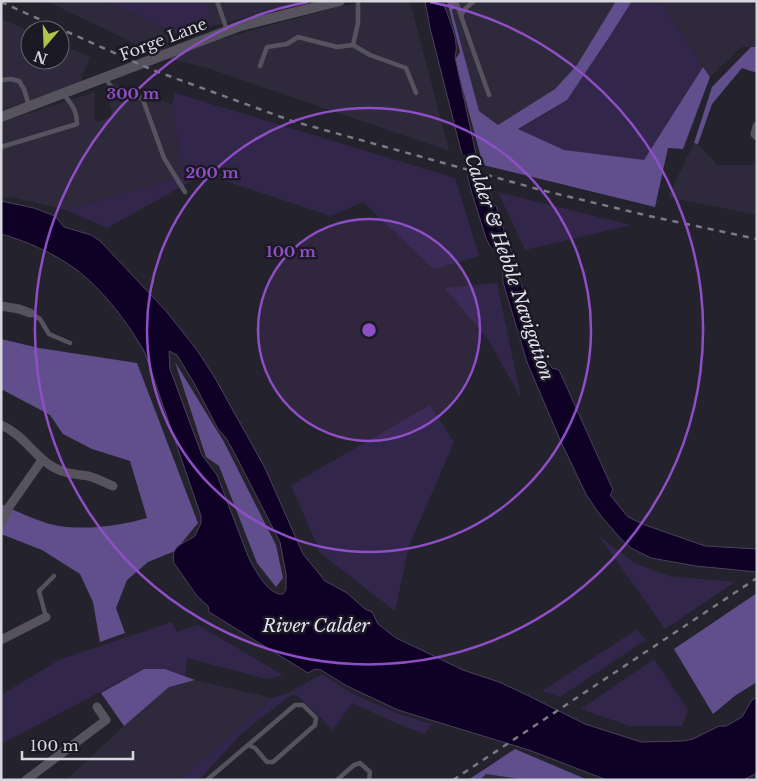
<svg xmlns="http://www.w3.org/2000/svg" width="758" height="781" viewBox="0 0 758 781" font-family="'Libre Baskerville',serif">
<rect width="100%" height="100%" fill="#24222c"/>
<!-- built -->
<path fill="#2e2a3b" d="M46,1h61l67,33 -8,14 -11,5z
M207,1h107l-102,25z
M374,1h36l39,150 -242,-83 -39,-10 49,-18 124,-34z
M458,1h158l-39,64 -22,24 -57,36 -19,-14 -27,-100z
M660,1h97v46h-16l-31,30z
M1,19l29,12v29h30v-16l30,13 -11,28 -78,25z
M113,83l59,21 10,68 -30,13 -86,25 -54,-13 -11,2v-77l94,-30 -1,19 1,11 18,-5 -8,-30z
M694,143l4,1 19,21h40v50l-89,-18z
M195,680l77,18 -94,82h-112l58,-54 45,-39z
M486,774l39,5 2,1h-47z"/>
<!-- green -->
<path fill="#32274b" d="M107,1h100l5,25 -38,8z
M632,1h28l43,66 -59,94 -80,-11 -46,-20 49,-30 44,-65z
M175,93l280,85 24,78 -45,13 -71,-67 -32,14 -127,-42 -97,54 -41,-18 86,-25 30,-13 -10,-68z
M498,192l133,33 -106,25z
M497,283l24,115 -34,-60 -42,-50z
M430,405l24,37 -45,104 -14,65 -75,-58 -29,-68z
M599,536l35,27 35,13 66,6 -70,47z
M172,622l5,10 21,-7 85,50 -17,4 -79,-21 -2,18 -20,-7h-21l-143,75v-49l60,-36z
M636,630l10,10 -86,57 -18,-6z
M654,659l34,51 -6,16h-53l-48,-17z
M322,674l29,19 48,21 33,10 -8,10 -28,-11 -44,-20 -19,27 -35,-34 -7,-1 -50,39 -42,46h-21l94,-82 17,-5z"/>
<!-- forest -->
<path fill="#614f8d" d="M447,1h11l-6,10 27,100 19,14 57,-36 22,-24 39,-64h16l-22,35 -43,64 -49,29 46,21 80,10 59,-93 7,10 -27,72 -15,-1 -13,59 -172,-42 -28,-105 5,-8z
M751,47h6v26l-15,-5 -30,36 -14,40 -4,-1 18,-56z
M1,339l38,9 98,15 61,160 -23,28 -27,11 -21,18 -11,28 9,25 -25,9 -7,-40 -13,-28 -38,-24 -41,-16v-30c17,8 40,19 58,22 28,4 61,0 88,-8l-17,-57 -38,-12 -29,-15 -13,-19 -49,-26z
M175,362l49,80 52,103 7,33 -7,9 -19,-24 -38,-97 -13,-9z
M757,593v89l-21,13 -23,19 -39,-65z
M144,669h21l30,11 -26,7 -45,39 -23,-33z
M515,749l73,31h-61l-41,-6 -6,6h-12z"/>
<!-- water -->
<path fill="#0f0026" stroke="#4c405d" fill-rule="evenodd" d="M425,1h18c5,18 17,38 12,56l27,125 6,3 5,19 3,2c18,50 31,103 50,153l6,9 7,2 54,120 -3,5 18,22 17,8 60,21 52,3v23l-61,-6 -45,-8 -20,-10 -10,-9 -20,-23 -14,-20 -26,-54 -34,-80 -24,-80v-15l-4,-11 -9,-10 -4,-8 -15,-48 -41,-162z
M1,201l33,7 21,8 9,11 27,8 9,6 66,70 31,39 18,28 50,90 38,86 22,27 22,12 18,16 7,3 6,12 18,14 17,8 50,24 36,12 30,14 56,28 56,18 42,-1 10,-2 26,-13h7l16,-9 10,-17 5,-3v76l-14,7h-136l-78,-30 -131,-40 -51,-24 -26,-16 -6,-1 -7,4 -99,-61 -1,-6 -11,-10 -23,-33c-4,-18 10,-19 21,-27l6,-13v-7l-56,-163c-16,-29 -41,-62 -68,-83 -22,-16 -50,-29 -76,-36zM169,351l8,4 17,28 24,46 8,9 9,16 45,88 6,32v16l-3,4c-14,3 -30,-27 -35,-38l-31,-81 -15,-20 -32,-86z"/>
<!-- pier -->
<path fill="#24222c" d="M459,153l21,7 4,20 4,2 -23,-7z"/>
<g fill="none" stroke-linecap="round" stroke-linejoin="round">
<!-- service -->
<path stroke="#56535f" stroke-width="4.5" d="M217,1l10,29
M456,1l5,15
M474,1l-9,8 -4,7 28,79
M353,45l17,10 36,13 10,25
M260,66l7,-19 20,-3 11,-7 39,10 16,-2 5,-22v-22
M105,78l8,11 20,3 10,8 21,58 21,34
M1,80l10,-1 8,2 5,8 5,17
M1,147l76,-23c0,-13 -5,-20 -14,-30
M30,313l10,6 9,15 21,9
M46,617l-7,-26 15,-15
M207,780l88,-75h8l13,13 -1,7 -42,37h-6l-12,-14 -7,-3
M337,780l17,-15 6,-2 10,9 -1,8"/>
<!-- minor -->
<path stroke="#56535f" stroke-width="9" d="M757,126l-2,8 2,2
M1,306l18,3 11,4
M1,425c22,9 33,31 52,42 12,7 22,7 35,9 9,2 17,7 25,10
M1,524l8,-17 33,-47
M1,640l45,-23
M26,780l80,-60 -9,-13"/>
<!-- tertiary -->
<path stroke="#56535f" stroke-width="10" d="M1,117l239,-91 100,-25"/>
<!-- rail -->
<path stroke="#7b7981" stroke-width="2.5" stroke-dasharray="6 6" stroke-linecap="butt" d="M1,2l149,67 142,52 249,69 108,26 108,23
M453,780l304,-202"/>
</g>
<!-- distance rings -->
<circle cx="369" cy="330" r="111" fill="#8e4ec5" fill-opacity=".12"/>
<g fill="none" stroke="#8e4ec5" stroke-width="2.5">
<circle cx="369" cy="330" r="111"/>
<circle cx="369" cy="330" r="222"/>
<path d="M430 2A334 334 0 1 1 308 2"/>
</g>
<g text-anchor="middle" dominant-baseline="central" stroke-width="5" stroke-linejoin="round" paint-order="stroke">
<!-- street labels -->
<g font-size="16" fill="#d9d7de" stroke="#1b1923">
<text transform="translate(163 39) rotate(-21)">Forge Lane</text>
</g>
<!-- water labels -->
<g font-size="18" font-style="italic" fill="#e4e0f2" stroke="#1b1923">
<text transform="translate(509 267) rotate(71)">Calder &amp; Hebble Navigation</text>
<text x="316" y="626">River Calder</text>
</g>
</g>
<circle cx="369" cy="330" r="8" fill="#8e4ec5" stroke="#1b1923" stroke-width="2.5"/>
<g font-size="15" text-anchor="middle" font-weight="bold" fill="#8e4ec5" stroke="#1b1923" stroke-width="5" stroke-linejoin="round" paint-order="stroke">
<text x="133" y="99">300 m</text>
<text x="212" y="178">200 m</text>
<text x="291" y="257">100 m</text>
</g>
<!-- border -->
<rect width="758" height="781" fill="none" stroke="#d9d7de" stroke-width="5"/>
<!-- north arrow -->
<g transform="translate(45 45) rotate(199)"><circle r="24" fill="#1b1923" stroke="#67656e"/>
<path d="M0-4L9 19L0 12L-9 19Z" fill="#b3c24b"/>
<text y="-8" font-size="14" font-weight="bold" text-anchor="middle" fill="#d9d7de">N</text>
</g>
<!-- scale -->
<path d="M22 751v8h111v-8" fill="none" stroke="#d9d7de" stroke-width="2.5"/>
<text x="30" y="751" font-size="15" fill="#d9d7de" stroke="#1b1923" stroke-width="4" paint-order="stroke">100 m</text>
</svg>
